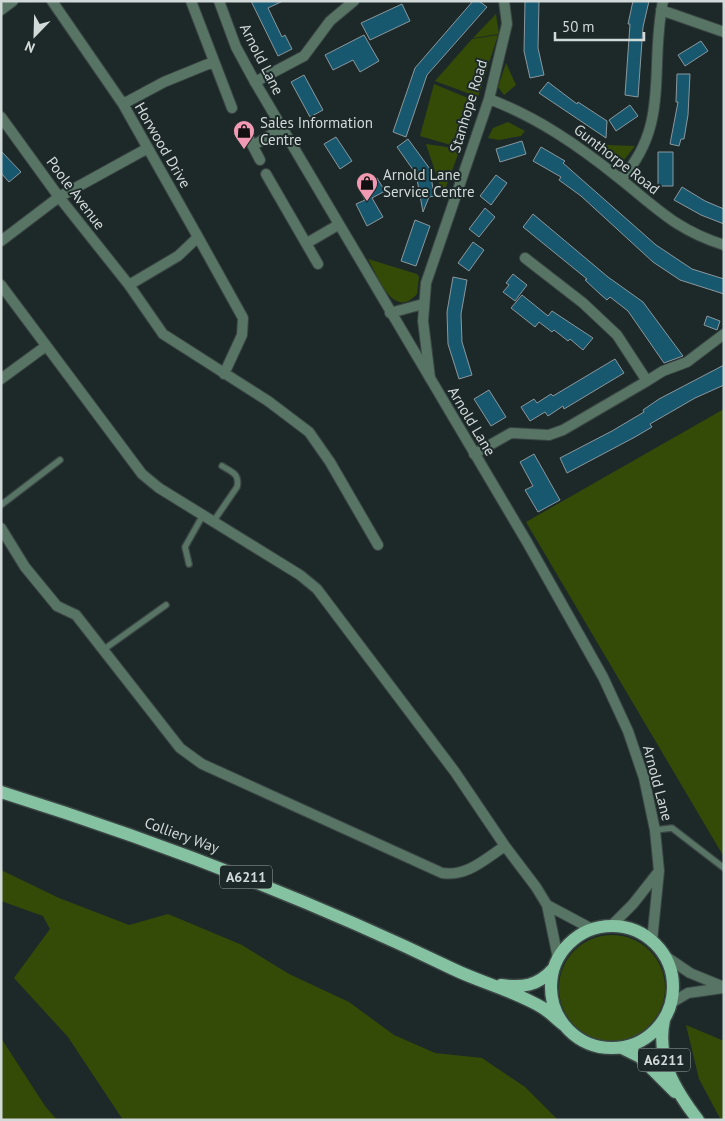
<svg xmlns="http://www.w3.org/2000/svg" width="725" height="1121" viewBox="0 0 725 1121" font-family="'PT Sans',sans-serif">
<rect width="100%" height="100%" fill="#1d2928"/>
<!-- green -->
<path fill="#344b08" d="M496,14l3,20 -26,4z
M498,35l-20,62 -43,-16 37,-42z
M506,63l10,22 -12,10 -6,-8z
M434,84l41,17 1,4 -15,43 -41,-12z
M508,122l17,9 -4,5 -22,4 -11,-2 5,-10z
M426,144l34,5 -17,46z
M605,145l30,1 -15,19 -14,-8z
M368,259l49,15 2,3 -2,17c-24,27 -39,-18 -49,-35z
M724,409v448l-198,-335z
M1,870l58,28 70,27 39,-11 74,31 47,29 60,28 45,33 41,18 47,5 43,29 33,33h-435l-55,-83 -54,-59 36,-49 -7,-13 -42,-15z
M559 988a53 53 0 1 1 106 0a53 53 0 1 1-106 0Z
M686,1025l38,16v79h-3l-22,-41z
M1,1038l44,68 12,14h-56z"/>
<!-- building -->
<path fill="#17586f" stroke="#8b979d" d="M251,1h32l-15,7 14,29 3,-2 7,14 -14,7z
M473,1h6l8,6 -60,68 -21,62 -13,-5 22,-64z
M525,1h14l-1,47 6,27 -14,3 -6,-27z
M633,1h16l-6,26 -5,70 -13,-2 5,-71h-2z
M402,4l8,17 -40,19 -9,-17z
M364,35l15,26 -19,11 -7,-12 -20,10 -8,-15z
M701,41l7,10 -23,15 -7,-11z
M677,74h13l-2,41 -4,24h-3l-2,7 -9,-2 8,-42h-2z
M304,75l19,35 -13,7 -19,-35z
M548,82l29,22 1,-2 29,19 -1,17 -67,-45z
M630,105l8,11 -22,15 -7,-11z
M336,137l16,24 -12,8 -16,-25z
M408,139l22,30 4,27 -5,1 -6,15 -7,-38 -19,-27z
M522,141l4,13 -26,8 -4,-13z
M541,147l24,14 -2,2 93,82 36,24 32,10v15l-44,-14 -27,-18 -72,-66 -22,-16 2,-3 -28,-16z
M1,151l20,21 -12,10 -8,-9z
M658,152h15v34h-15z
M496,175l11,8 -16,22 -11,-9z
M377,178l8,13 -13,7 11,19 -16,9 -11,-22 9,-4 -7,-12z
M682,187l23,14 19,8v15l-23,-9 -27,-15z
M485,208l10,9 -16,20 -10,-8z
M533,214l75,63 35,25 40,54 -19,7 -36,-52 -18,-14 -3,3 -7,-6 -15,-14 2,-1 -64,-52z
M415,220l15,6 -14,40 -15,-5z
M473,242l11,8 -15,21 -11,-8z
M513,274l14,11 -12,16 -12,-9 6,-7 -3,-2z
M453,277l14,3 -6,34 1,28 10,33 -13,4 -11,-35 -1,-32z
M522,295l26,21 4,-5 41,27 -10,12 -13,-11 -2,2 -14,-11 -2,2 -13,-10 -4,5 -24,-19z
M707,316l13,5 -3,9 -13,-5z
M615,359l9,14 -60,36 -1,-3 -15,10 -3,-4 -15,9 -9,-14 13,-8 3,4 14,-9 2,2z
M724,365v20l-29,13 -45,26 2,3 -17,10 -68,36 -7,-15 52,-27 32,-19 -1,-2 16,-11z
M489,390l17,27 -15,9 -17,-27z
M534,454l26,46 -22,12 -13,-22 8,-4 -13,-24z"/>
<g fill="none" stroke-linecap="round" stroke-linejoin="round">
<!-- service casing -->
<g stroke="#3a4544" stroke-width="8">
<path id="service" d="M1,505l59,-45
M213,522l24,-35c3,-13 -5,-15 -15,-21
M189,564l-4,-17 18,-32
M103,650l63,-45
M655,830l17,-2 52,40"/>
</g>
<!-- minor casing -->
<g stroke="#3a4544" stroke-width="12">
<path id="minor" d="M52,1l71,103 75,133 -20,19 -49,29
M191,1l41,107
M1,10l12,-9
M661,10l63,22
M255,82l49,-26 26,-35 24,-20
M489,99c48,18 90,47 130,79 38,30 57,52 105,67
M123,104l41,-22 49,-20
M1,117l58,80 70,88 34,49 105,67 41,31 21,30 48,83
M245,131l15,29
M254,145l28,-17
M266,174l52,90
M621,179c50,-54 28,-112 42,-178
M198,237l45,81 -1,17 -18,39
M1,241l58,-44 89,-49
M307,243l31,-18
M1,285l141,189 17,14 141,87 17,14 138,183 50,74 31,41 11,18 11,53
M390,313l33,-9
M430,378l-7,-57 3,-38 63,-184 18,-75 -3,-23
M1,379l45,-33
M647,381l16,-10 24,-9 37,-28
M474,454l37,-21 38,2 14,-5 84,-49 -30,-46 -34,-32 -58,-45
M1,528l24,39 32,39 19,9 104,133 22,16 240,109c25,4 43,-14 63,-27
M547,905l45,24"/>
</g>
<!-- tertiary casing -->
<g stroke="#3a4544" stroke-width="12">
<path id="tertiary" d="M219,1l17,46 19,35 272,460 76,135 25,54 16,47 11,52 4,41 -7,70
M611,926l22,-22 26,-33
M665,956l25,17 34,14
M671,1003l17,-10 35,-5"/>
</g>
<!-- primary casing -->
<g stroke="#3a4544" stroke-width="15">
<path id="primary" d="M1,792c156,49 305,106 452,177 29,14 62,22 90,39 8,5 14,12 21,17
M551 987a61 61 0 1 1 122 0a61 61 0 1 1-122 0Z
M501,985c21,3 37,1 52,-16
M664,1020c-8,39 11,70 34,100
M622,1048l18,9 35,35"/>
</g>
<!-- service -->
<use href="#service" stroke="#577464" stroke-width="5.5"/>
<!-- minor -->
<use href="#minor" stroke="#577464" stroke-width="10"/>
<!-- tertiary -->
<use href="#tertiary" stroke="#577464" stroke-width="10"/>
<!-- primary -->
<use href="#primary" stroke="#85c2a2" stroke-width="12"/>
</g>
<!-- icons -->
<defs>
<g id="shop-pin" transform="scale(1.125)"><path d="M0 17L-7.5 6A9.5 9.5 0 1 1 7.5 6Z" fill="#f19ab3" stroke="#1d2928"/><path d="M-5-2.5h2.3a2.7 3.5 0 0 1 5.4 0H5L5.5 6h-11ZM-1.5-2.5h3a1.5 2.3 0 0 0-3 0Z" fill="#111"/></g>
</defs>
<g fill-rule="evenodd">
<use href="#shop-pin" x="244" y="131"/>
<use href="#shop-pin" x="367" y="183"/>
</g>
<g text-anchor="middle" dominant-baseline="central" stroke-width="4" stroke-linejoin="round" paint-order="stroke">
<!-- shield labels -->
<g fill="#1d2928" stroke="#9ca4a4" stroke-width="1">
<rect x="220" y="865.5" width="52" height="23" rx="4"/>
<rect x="638" y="1048.5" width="52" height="23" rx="4"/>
</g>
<g font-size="14" font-weight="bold" fill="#d2d9d9">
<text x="246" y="877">A6211</text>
<text x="664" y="1060">A6211</text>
</g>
<!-- street labels -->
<g font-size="15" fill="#d2d9d9" stroke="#1d2928">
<text transform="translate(262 59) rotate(63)">Arnold Lane</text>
<text transform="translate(468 106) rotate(-73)">Stanhope Road</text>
<text transform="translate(163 145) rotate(60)">Horwood Drive</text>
<text transform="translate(617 159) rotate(38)">Gunthorpe Road</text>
<text transform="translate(76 193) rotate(53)">Poole Avenue</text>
<text transform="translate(472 421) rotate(59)">Arnold Lane</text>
<text transform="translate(658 783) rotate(75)">Arnold Lane</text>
<text transform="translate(182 835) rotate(20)">Colliery Way</text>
</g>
<!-- poi labels -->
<g font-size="15" fill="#d2d9d9" stroke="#1d2928" text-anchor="start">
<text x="260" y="122">Sales Information<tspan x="260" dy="17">Centre</tspan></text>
<text x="383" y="174">Arnold Lane<tspan x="383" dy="17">Service Centre</tspan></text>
</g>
</g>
<!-- border -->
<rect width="725" height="1121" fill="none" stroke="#d2d9d9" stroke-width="5"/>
<!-- north arrow -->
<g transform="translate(35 35) rotate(203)" stroke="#1d2928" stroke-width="4" paint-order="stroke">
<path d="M0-4L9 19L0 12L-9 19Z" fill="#d2d9d9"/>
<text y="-8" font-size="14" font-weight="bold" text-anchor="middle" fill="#d2d9d9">N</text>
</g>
<!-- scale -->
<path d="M555 32v8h89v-8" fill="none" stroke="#d2d9d9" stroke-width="2.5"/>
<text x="562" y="32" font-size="15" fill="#d2d9d9" stroke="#1d2928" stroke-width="4" paint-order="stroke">50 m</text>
</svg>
